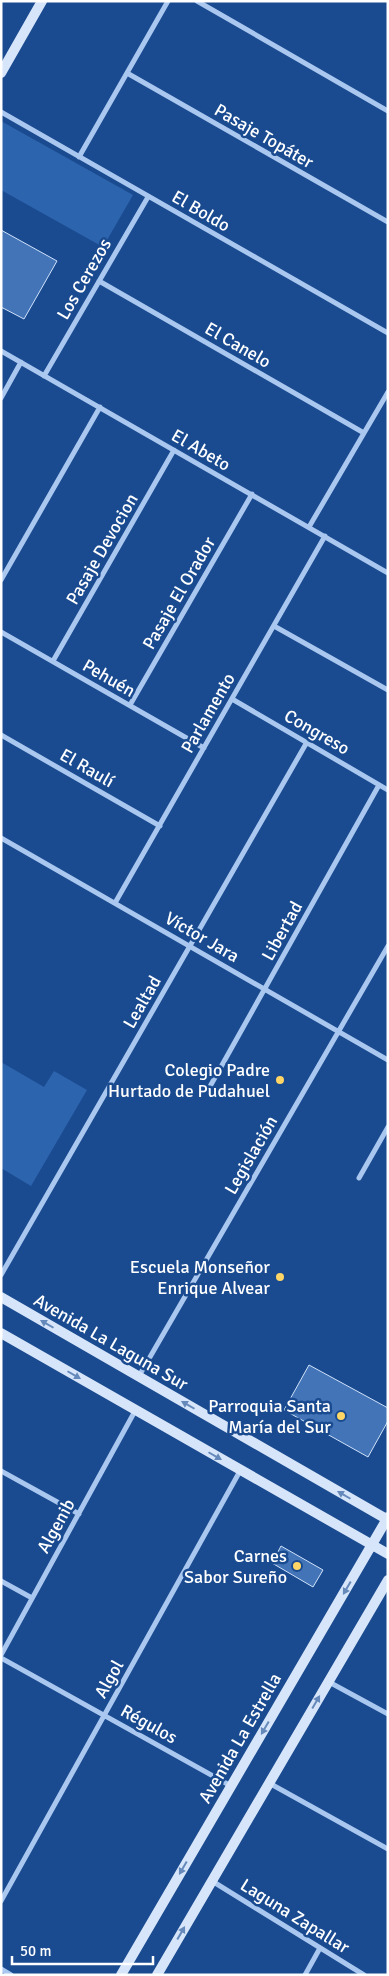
<svg xmlns="http://www.w3.org/2000/svg" width="389" height="1976" viewBox="0 0 389 1976" font-family="Signika,sans-serif">
<rect width="100%" height="100%" fill="#1a4b90"/>
<!-- green -->
<path fill="#2d64ae" d="M1,121l132,74 -30,52 -102,-57z
M1,1062l43,25 10,-16 33,19 -56,96 -30,-18z"/>
<!-- building -->
<path fill="#4374b8" stroke="#cfe2fa" d="M1,230l56,31 -33,58 -23,-12z
M309,1365l79,43v13l-20,36 -84,-47z
M281,1546l42,24 -10,17 -41,-24z"/>
<g fill="none" stroke-linecap="round" stroke-linejoin="round">
<!-- street -->
<path stroke="#a9c7ef" stroke-width="5" d="M197,1l191,110
M127,73l261,149
M1,112l387,221
M79,157l89,-156
M99,281l265,152
M1,351l387,222
M44,376l104,-179
M1,398l20,-36
M309,527l79,-135
M1,580l99,-173
M274,626l114,64
M1,632l203,116
M53,661l121,-211
M232,699l156,91
M130,705l122,-211
M1,735l159,91
M1,838l387,222
M115,903l210,-367
M208,1090l171,-305
M359,1178l29,-51
M1,1275l306,-533
M139,1376l249,-430
M1,1471l78,43
M1,1581l31,17
M1,1655l134,-244
M1,1658l230,128
M329,1682l59,32
M269,1783l119,66
M212,1881l152,94
M1,1901l239,-430
M1,1969l10,6
M305,1975l15,-27"/>
<!-- secondary -->
<path stroke="#d6e5fa" stroke-width="10" d="M1,73l41,-72
M1,1297l387,223
M1,1333l387,221
M121,1975l267,-458
M157,1975l231,-395"/>
</g>
<!-- one-way arrows -->
<defs><path id="oneway-solid" d="M-6-.8H1V-3.2L6.5 0L1 3.2V.8H-6Z" transform="scale(1.25)"/></defs>
<g fill="#6589ba">
<use href="#oneway-solid" transform="translate(47 1324) rotate(-150)"/>
<use href="#oneway-solid" transform="translate(74 1375) rotate(30)"/>
<use href="#oneway-solid" transform="translate(188 1405) rotate(-150)"/>
<use href="#oneway-solid" transform="translate(215 1456) rotate(30)"/>
<use href="#oneway-solid" transform="translate(344 1495) rotate(-150)"/>
<use href="#oneway-solid" transform="translate(347 1588) rotate(120)"/>
<use href="#oneway-solid" transform="translate(316 1702) rotate(-60)"/>
<use href="#oneway-solid" transform="translate(265 1728) rotate(120)"/>
<use href="#oneway-solid" transform="translate(183 1868) rotate(120)"/>
<use href="#oneway-solid" transform="translate(181 1933) rotate(-60)"/>
</g>
<!-- markers -->
<g fill="#ffd666" stroke="#1a4b90" stroke-width="2">
<circle cx="280" cy="1080" r="5"/>
<circle cx="280" cy="1277" r="5"/>
<circle cx="341" cy="1416" r="5"/>
<circle cx="297" cy="1566" r="5"/>
</g>
<g text-anchor="middle" dominant-baseline="central" stroke-width="5" stroke-linejoin="round" paint-order="stroke">
<!-- street labels -->
<g font-size="18" fill="#fff" stroke="#1a4b90">
<text transform="translate(264 136) rotate(30)">Pasaje Topáter</text>
<text transform="translate(201 211) rotate(30)">El Boldo</text>
<text transform="translate(84 279) rotate(-60)">Los Cerezos</text>
<text transform="translate(238 345) rotate(30)">El Canelo</text>
<text transform="translate(201 450) rotate(30)">El Abeto</text>
<text transform="translate(102 549) rotate(-60)">Pasaje Devocion</text>
<text transform="translate(179 593) rotate(-60)">Pasaje El Orador</text>
<text transform="translate(109 678) rotate(30)">Pehuén</text>
<text transform="translate(208 713) rotate(-60)">Parlamento</text>
<text transform="translate(317 732) rotate(30)">Congreso</text>
<text transform="translate(87 768) rotate(30)">El Raulí</text>
<text transform="translate(282 931) rotate(-61)">Libertad</text>
<text transform="translate(202 937) rotate(30)">Víctor Jara</text>
<text transform="translate(142 1002) rotate(-60)">Lealtad</text>
<text transform="translate(251 1155) rotate(-60)">Legislación</text>
<text transform="translate(111 1342) rotate(30)">Avenida La Laguna Sur</text>
<text transform="translate(56 1526) rotate(-61)">Algenib</text>
<text transform="translate(109 1679) rotate(-61)">Algol</text>
<text transform="translate(149 1724) rotate(29)">Régulos</text>
<text transform="translate(240 1738) rotate(-60)">Avenida La Estrella</text>
<text transform="translate(295 1916) rotate(32)">Laguna Zapallar</text>
</g>
<!-- poi labels -->
<g font-size="18" fill="#fff" stroke="#1a4b90" text-anchor="end">
<text x="270" y="1070">Colegio Padre<tspan x="270" dy="21">Hurtado de Pudahuel</tspan></text>
<text x="270" y="1267">Escuela Monseñor<tspan x="270" dy="21">Enrique Alvear</tspan></text>
<text x="331" y="1406">Parroquia Santa<tspan x="331" dy="21">María del Sur</tspan></text>
<text x="287" y="1556">Carnes<tspan x="287" dy="21">Sabor Sureño</tspan></text>
</g>
</g>
<!-- border -->
<rect width="389" height="1976" fill="none" stroke="#ffffff" stroke-width="5"/>
<!-- scale -->
<path d="M12 1956v8h141v-8" fill="none" stroke="#ffffff" stroke-width="2.5"/>
<text x="20" y="1956" font-size="15" fill="#ffffff" stroke="#1a4b90" stroke-width="4" paint-order="stroke">50 m</text>
</svg>
